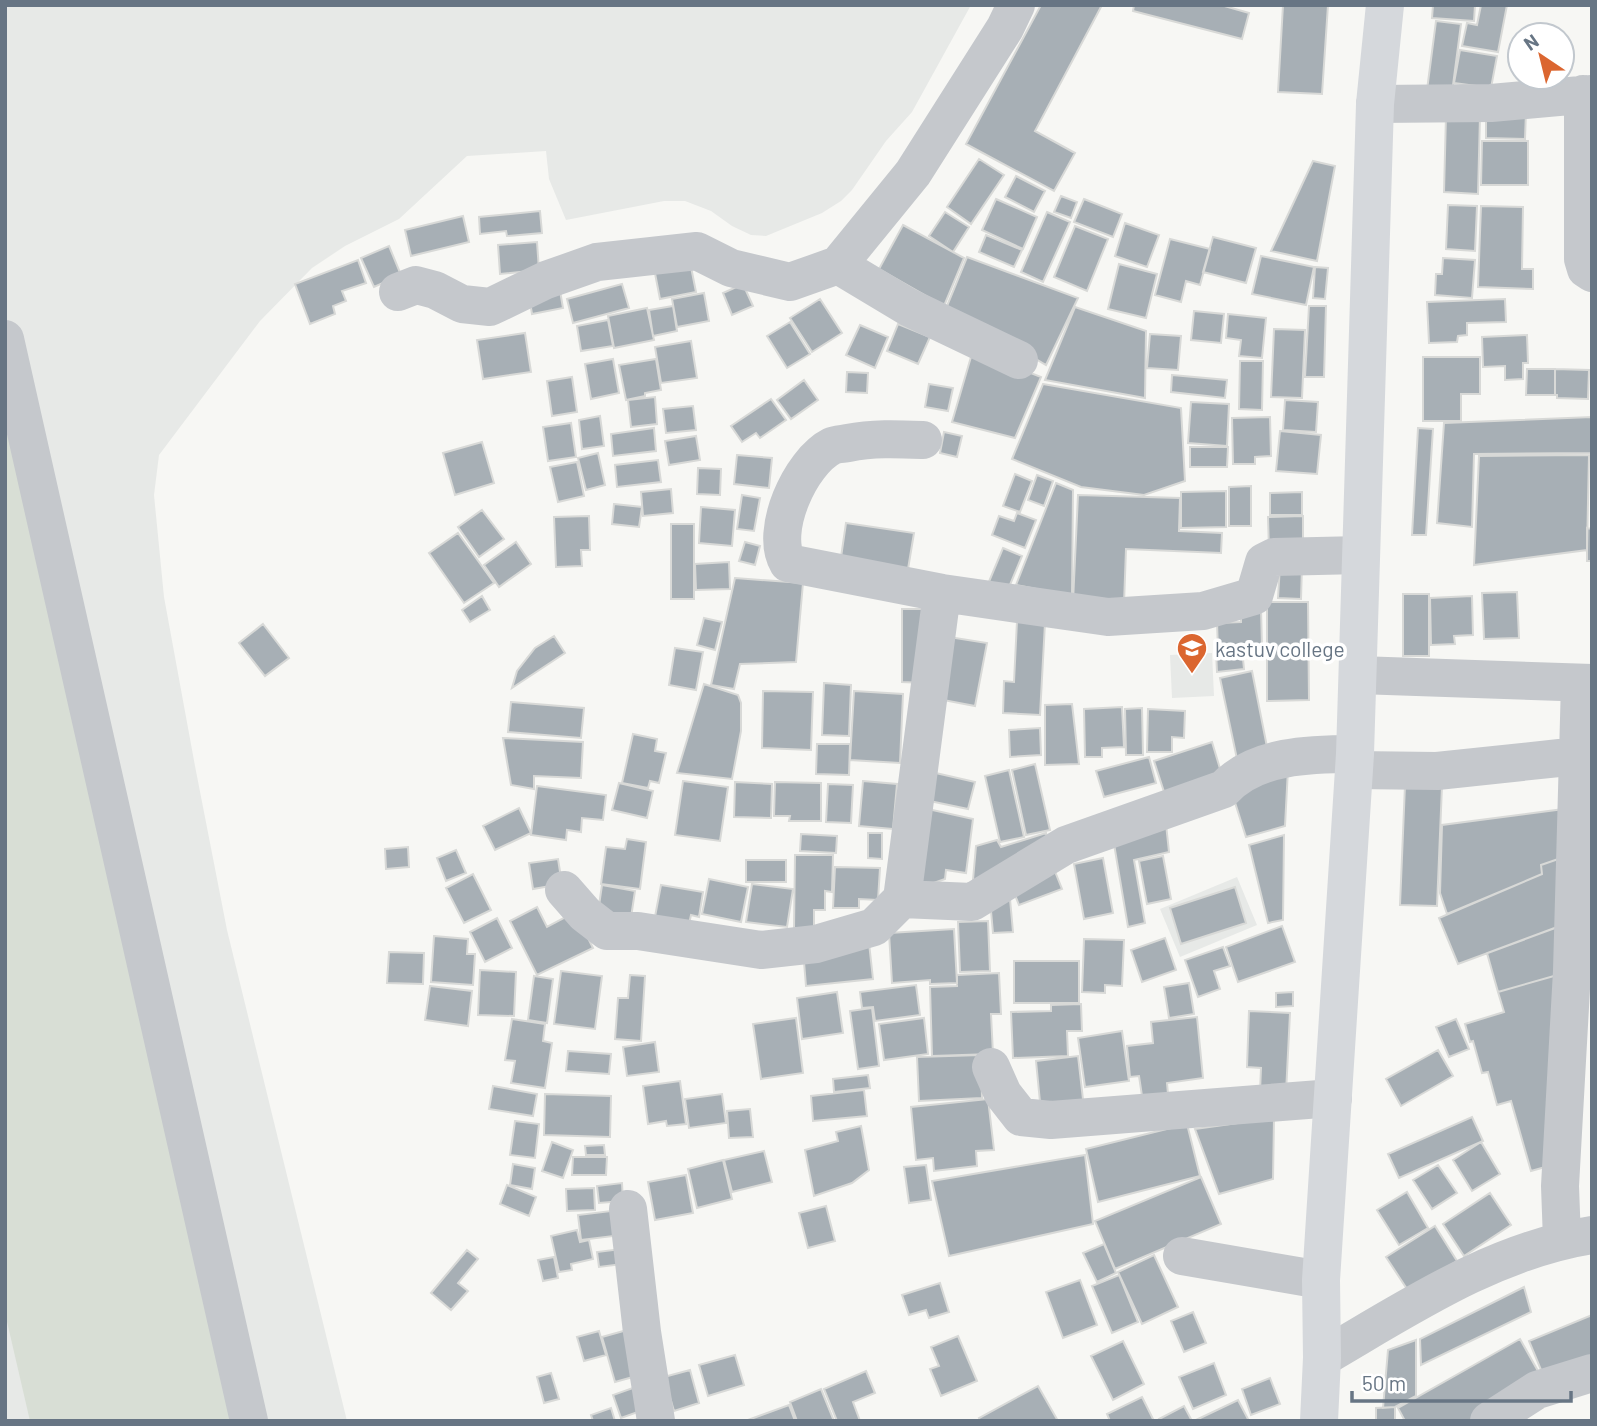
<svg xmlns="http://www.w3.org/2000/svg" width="1597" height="1426" viewBox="0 0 1597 1426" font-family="Barlow,sans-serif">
<rect width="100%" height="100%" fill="#f7f7f4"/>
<!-- built -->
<path fill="#e7e9e7" d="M5,5h966l-59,107 -26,29 -34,49 -11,11 -19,12 -56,23 -15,-1 -19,-9 -21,-15 -26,-10h-21l-98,19 -17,-41 -3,-28 -79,5 -68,63 -54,27 -33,22 -52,53 -101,134 -5,40 10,102 31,169 32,164 120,491h-342z
M1212,653l2,43 -42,2 -2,-43z
M1237,877l20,48 -77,32 -20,-48z"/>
<!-- green -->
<path fill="#d8ded5" d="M5,394l237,1027h-212l-25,-108z"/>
<!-- building -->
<path fill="#a7afb5" stroke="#d8d9d7" stroke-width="2" d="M1041,5h61l-67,126 40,22 -21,38 -88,-47z
M1134,5h87l28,8 -7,26 -109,-28z
M1283,5h45l-6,89 -44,-2z
M1433,5h42l-1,16 -42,-3z
M1481,5h26l-9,47 -36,-6 5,-23 10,2z
M1436,21l25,3 -9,69 -25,-3z
M1460,50l37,6 -6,32 -37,-5z
M1486,110l40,1 -1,28 -39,-1z
M1446,115l34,1 -2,78 -34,-2z
M1482,141h46v44h-47z
M979,159l25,16 -33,49 -24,-17z
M1313,161l22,5 -18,95 -46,-10z
M1016,176l29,15 -11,21 -29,-15z
M1061,196l16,6 -6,16 -17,-6z
M996,199l41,18 -14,32 -41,-19z
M1084,199l38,15 -9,23 -39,-15z
M1448,205l29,1 -2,45 -29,-2z
M1481,206l42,1 -1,62h11v20l-55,-2z
M540,211l2,22 -35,3 -1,-5 -26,3 -1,-17z
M945,212l24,15 -16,25 -24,-16z
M1047,212l23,10 -27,60 -22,-10z
M463,216l6,26 -58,14 -6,-26z
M1125,223l34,12 -12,32 -32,-11z
M903,225l61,33 -20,48 -65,-37z
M1075,226l33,13 -21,52 -33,-14z
M986,235l36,15 -8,17 -35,-15z
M1213,237l43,11 -10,35 -43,-11z
M1170,239l40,10 -10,36 -14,-4 -5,21 -26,-7z
M537,242l2,28 -39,4 -2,-29z
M389,246l12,29 -27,12 -13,-29z
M1261,256l53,11 -8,38 -54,-11z
M689,257l7,35 -36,7 -7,-36z
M967,257l111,41 -32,67 -99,-59z
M1443,258l32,2 -3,38 -37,-3 1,-21h6z
M358,260l8,23 -24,8 4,10 -13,5 2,8 -25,10 -15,-40z
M1119,264l38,10 -11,44 -38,-9z
M1315,267l13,1 -3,31 -12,-1z
M622,284l7,24 -56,15 -6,-24z
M743,284l10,22 -21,9 -9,-22z
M559,285l4,23 -31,6 -4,-24z
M704,293l5,28 -32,6 -5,-28z
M820,299l22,34 -30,19 -22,-34z
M1505,299l1,23 -39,1v12l-9,1 -1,6 -28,1 -2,-41z
M673,306l4,25 -24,5 -4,-26z
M1309,306h17l-2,71h-19z
M1075,307l71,24 -1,67 -100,-18z
M647,308l7,32 -40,8 -6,-32z
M1194,311l30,3 -3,29 -30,-3z
M1228,314l38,4 -4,40 -23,-2 2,-16 -15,-2z
M608,320l5,26 -32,5 -4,-25z
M790,322l20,32 -23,14 -20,-32z
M898,324l32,13 -12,27 -31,-13z
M860,325l28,12 -13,31 -29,-13z
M1274,329l31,1 -3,68 -31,-1z
M525,333l6,39 -48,7 -6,-39z
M1150,334l31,2 -3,34 -31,-2z
M1527,335l1,28h-5v16l-18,1v-14l-22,1 -1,-30z
M691,341l6,37 -36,5 -6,-36z
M973,350l68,27 -26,61 -63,-16z
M1423,357h57v37h-19v27h-38z
M613,359l6,34 -28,6 -6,-35z
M656,359l5,31 -16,3v3l-19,4 -7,-35z
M1240,361h23l-1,49 -23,-1z
M1527,369h28v26h-29z
M1555,369l34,1 -1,29 -31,-1v-3h-2z
M847,372l21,1 -1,20 -21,-1z
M1172,375l55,5 -2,18 -54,-6z
M572,377l5,35 -25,4 -5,-35z
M804,380l14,20 -27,19 -14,-19z
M929,384l24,4 -5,23 -23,-4z
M1043,384l138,24 4,73 -41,14 -63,-8 -69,-28z
M655,397l2,27 -26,3 -3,-27z
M771,399l15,21 -26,18 -4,-5 -14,9 -11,-16z
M1285,400l33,2 -2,30 -33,-2z
M1191,402l38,2 -2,42 -39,-3z
M693,406l3,24 -30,3 -3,-24z
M600,416l4,30 -22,3 -3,-29z
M1270,417l1,39 -16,1v7h-22l-1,-46z
M1592,417v36l-118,1 -2,73 -35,-4 7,-100z
M571,423l5,34 -28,4 -5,-34z
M654,428l2,23 -43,5 -2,-22z
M1418,428l15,1 -7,106h-14z
M1280,431l41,4 -4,39 -41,-3z
M944,432l18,4 -5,21 -17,-4z
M696,436l4,24 -31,5 -4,-24z
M482,442l12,41 -39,12 -12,-42z
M1190,447h38l-1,20h-37z
M598,453l7,32 -19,5 -8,-32z
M737,455l35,3 -3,30 -35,-4z
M1589,455l-2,95 -113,15 5,-109z
M658,460l3,22 -44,5 -2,-22z
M577,462l7,34 -26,6 -8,-35z
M698,468l23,1 -1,26 -23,-1z
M1015,474l17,7 -12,31 -17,-6z
M1037,475l16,6 -9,25 -16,-6z
M1056,483l17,7 -1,106 -56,-11z
M1251,486v40h-22v-39z
M671,489l2,24 -30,3 -2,-24z
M1226,491v36l-45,1v-36z
M1302,492v23h-32v-22z
M742,495l18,3 -6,33 -17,-2z
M1078,495l102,3 -1,33 43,2 -1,20 -95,-4 -2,55 -51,-2z
M614,504l28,3 -3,20 -27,-3z
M701,507l34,3 -3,36 -33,-3z
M482,510l22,29 -25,18 -21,-30z
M1017,513l19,7 -11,28 -33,-13 7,-19 15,5z
M589,516l1,34h-9l1,16 -26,1 -2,-50z
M1303,516v26l-34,8 -1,-33z
M846,523l68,10 -8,48 -67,-10z
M671,524h23v75h-23z
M1587,528l5,1v32h-5z
M458,533l36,50 -30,20 -35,-50z
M516,542l15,22 -32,23 -15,-22z
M745,542l15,4 -5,19 -16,-4z
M1003,548l19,8 -15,36 -19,-8z
M729,562l1,27 -34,1 -1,-26z
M1280,565l22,1 -1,33 -23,-1z
M735,578l68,5 -7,79 -56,2 -6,25 -23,-4z
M1517,592l2,46 -35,1 -2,-46z
M1403,594h26v62h-26z
M482,596l8,14 -20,12 -8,-12z
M1472,596l1,39 -19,1 1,8 -24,1 -1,-47z
M1267,602h41l1,98 -42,1z
M1261,608l1,39 -44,2 -1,-26 24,-1v-13z
M902,609h30l-8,74 -22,-1z
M704,618l18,4 -7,28 -18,-5z
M1017,621l28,2 -5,92 -37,-2 1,-32 10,1z
M263,624l26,34 -24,18 -26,-33z
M554,636l11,17 -53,35 5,-17 18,-23z
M949,637l38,6 -12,63 -37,-7z
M675,648l28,4 -7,38 -27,-5z
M1242,649l2,20 -27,3 -1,-21z
M1252,671l16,81 -31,7 -17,-81z
M824,683l27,2 -2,51 -27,-1z
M704,684l34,11 3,8v28l-9,48 -55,-6z
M763,691l50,1 -2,58 -49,-2z
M854,691l49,3 -3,69 -50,-3z
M511,702l73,6 -3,30 -73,-6z
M1072,704l7,60 -34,1v-60z
M1122,707l2,40 -22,1v9h-17l-1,-48z
M1142,708l1,47h-17l-1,-46z
M1148,709l37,2 -1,27 -12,-1v15h-25z
M1040,728l1,27 -31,2 -1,-27z
M633,734l24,5 -2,12 11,2 -7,30 -9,-2 -2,7 -26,-5z
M503,738l80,4 -2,36 -47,-2v13l-23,-4z
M1212,742l9,30 -54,29 -13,-40z
M817,744h33l-1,31 -33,-1z
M1149,757l7,26 -52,14 -8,-26z
M1035,764l15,66 -24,5 -14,-65z
M1288,769l-3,57 -39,11 -14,-44z
M1009,770l15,67 -24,5 -15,-66z
M927,771l48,11 -7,27 -48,-10z
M683,781l45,6 -8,54 -45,-6z
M863,781l34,3 -4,45 -34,-3z
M735,782l37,2 -1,34 -37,-1z
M775,782l46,1v38h-32l1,-5h-16z
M619,783l34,8 -6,27 -35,-8z
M828,784l25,1 -2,38 -25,-1z
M1405,785l37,1 -5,120 -37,-1z
M537,786l69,9 -3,25 -21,-2 -1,14 -14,-2 -1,10 -35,-5z
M919,807l54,12 -7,54 -20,-3 -1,9 -17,6 -21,-2z
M519,808l12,25 -36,17 -12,-24z
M1564,809l3,47 -26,9 1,9 -95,40 -7,-21 2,-68z
M1166,824l3,28 -35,8 11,63 -17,4 -15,-89z
M868,833h14v26l-14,-1z
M1046,833l5,18 -79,40 4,-45 21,-6 4,7z
M801,834l36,2 -1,17 -36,-2z
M1284,835l-1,85 -15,3 -19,-78z
M627,839l19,3 -6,47 -39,-5 5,-37 19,2z
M408,847l1,20 -23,2 -1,-20z
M456,850l10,23 -20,8 -9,-23z
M795,855h38l-1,37 -7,-1v19h-11v18h-20z
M1163,856l8,43 -24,5 -8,-43z
M1567,856l-1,68 -108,40 -19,-46 103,-44 -1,-9z
M1103,858l10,55 -29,6 -10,-55z
M558,859l4,25 -29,5 -4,-26z
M746,860h40v22h-40z
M835,867l45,1 -2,32 -19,-1v9h-26z
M1054,869l8,20 -43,16 -8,-20z
M473,874l18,36 -27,13 -18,-35z
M709,879l39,8 -7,35 -39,-8z
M752,884l41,5 -6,38 -41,-5z
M602,885l33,6 -5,33 -33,-5z
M661,885l42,7 -4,25 -8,-2 -2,9 -35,-2z
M1235,887l11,36 -65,21 -11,-36z
M1010,899l3,33 -20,1 -3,-33z
M537,907l10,20 28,-15 18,36 -56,27 -27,-54z
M497,918l15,30 -27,14 -15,-30z
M988,921l2,50 -30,1 -2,-50z
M1282,926l13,36 -57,20 -12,-35z
M1560,926l1,48 -63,18 -11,-39z
M954,929l3,54 -27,1v-4l-38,3 -3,-50z
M434,936l34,3 -1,15h8l-2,31 -42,-3z
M1165,938l11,32 -34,12 -11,-32z
M1084,939l40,1 -2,46 -17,-1v8l-23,-1z
M869,943l4,36 -67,7 -3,-36z
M1223,947l7,19 -16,5 6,18 -22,8 -13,-37z
M389,952l35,1 -1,31 -36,-1z
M1014,961h65v42h-65z
M480,970l36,2 -2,44 -36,-1z
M561,971l41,5 -7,53 -41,-5z
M999,973l2,41h-10l2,40 -61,2 -2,-69 27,-1v-11z
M1561,974l-5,190 -25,7 -20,-70 -14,4 -9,-33 -6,1 -9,-32 -3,1 -5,-18 39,-12 -6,-20z
M630,975l15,1 -4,65 -26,-2 3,-41h10z
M534,976l19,3 -6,44 -19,-3z
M1189,983l5,31 -25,4 -5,-31z
M916,985l4,30 -45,6 -2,-14 -11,1 -2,-16z
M430,986l42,5 -4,35 -43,-6z
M837,992l6,41 -41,6 -5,-41z
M1293,992v14l-17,1v-14z
M1081,1004l1,27h-15l1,25 -55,2 -2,-46 40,-1v-6z
M872,1008l7,58 -21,3 -8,-58z
M1249,1011l41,2 -4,80 -26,-1 1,-24 -14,-1z
M1197,1017l6,61 -36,5 1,11 -26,2 -3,-20 -9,1 -3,-31 26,-3 -2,-21z
M796,1018l7,55 -42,6 -8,-55z
M924,1018l4,36 -44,6 -5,-36z
M512,1019l33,5 -2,17 9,2 -7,45 -34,-5 4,-22 -10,-1z
M1456,1019l13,30 -20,8 -13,-30z
M1122,1031l7,50 -44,6 -7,-49z
M655,1042l4,30 -32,4 -4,-29z
M1438,1050l15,26 -52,30 -15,-27z
M568,1051l43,3 -2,20 -43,-3z
M981,1055l1,43 -63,3 -2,-44z
M1078,1056l6,52 -43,4 -5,-51z
M868,1075l2,13 -36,4 -1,-13z
M680,1081l6,43 -19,2 -1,-5 -18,3 -5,-38z
M493,1086l44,8 -4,22 -44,-7z
M864,1090l3,26 -54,5 -2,-25z
M545,1094l66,2 -1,41 -66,-2z
M722,1094l4,29 -37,5 -4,-29z
M988,1099l6,51 -18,1 1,15 -43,5 -1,-13 -17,2 -5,-53z
M750,1109l3,28 -24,1 -2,-27z
M1472,1117l11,24 -84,37 -11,-24z
M1274,1118l-1,61 -54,15 -24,-65z
M515,1121l24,3 -4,34 -25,-3z
M1187,1124l13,52 -102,26 -12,-53z
M861,1126l8,44 -17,13 -38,13 -9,-46 33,-9 -2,-9z
M552,1142l21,8 -10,28 -21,-7z
M1481,1142l19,32 -28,17 -19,-31z
M604,1145l1,10h-19l-1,-9z
M764,1151l8,31 -40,10 -8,-32z
M1085,1155l8,69 -144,32 -17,-75z
M573,1157h34l-1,18h-34z
M723,1160l9,39 -35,9 -9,-39z
M513,1164l22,4 -3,21 -22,-4z
M926,1165l5,35 -22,3 -5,-36z
M1438,1165l19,28 -25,16 -19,-29z
M686,1175l7,38 -38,7 -7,-38z
M1201,1177l20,47 -106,45 -20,-48z
M622,1183l1,18 -24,2 -2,-17z
M507,1185l29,12 -7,19 -29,-12z
M594,1188l1,22 -28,1 -1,-22z
M1407,1192l21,36 -29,17 -22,-35z
M1490,1193l21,32 -47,31 -21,-32z
M826,1206l9,35 -27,7 -9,-35z
M619,1210l3,25 -41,5 -3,-25z
M1435,1226l22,35 -48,31 -23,-35z
M577,1230l3,12 9,-2 4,19 -22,5 1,6 -13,2 -8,-36z
M1104,1244l12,29 -19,9 -14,-29z
M621,1249l2,15 -24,3 -2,-15z
M467,1250l11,9 -20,24 10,8 -17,19 -20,-17z
M1154,1255l24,52 -36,17 -24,-52z
M554,1257l4,21 -15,3 -5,-21z
M1119,1275l19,47 -26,11 -20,-47z
M1080,1280l17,45 -34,13 -17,-46z
M940,1283l9,29 -20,6 -3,-8 -17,5 -7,-20z
M1524,1287l7,25 -110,53 -1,-26z
M1193,1312l13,31 -22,9 -13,-31z
M1592,1315v47l-46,20 -17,-41z
M627,1330l13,45 -25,7 -13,-45z
M599,1331l7,24 -22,6 -7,-24z
M958,1336l19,45 -36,15 -11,-27 9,-3 -8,-19z
M1520,1339l23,41 -71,41h-67l-7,-13z
M1416,1340v56l-21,11 -12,1 5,-58z
M1123,1341l21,43 -31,16 -22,-44z
M735,1355l9,30 -36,11 -9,-31z
M1214,1363l12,32 -33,14 -14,-32z
M690,1370l9,33 -25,8 -10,-34z
M866,1371l9,22 -22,9 7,19h-23l-13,-32z
M551,1373l8,26 -15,4 -7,-26z
M1270,1378l10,26 -29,11 -9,-26z
M644,1384l8,23 -31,11 -8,-23z
M1038,1386l20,35h-77l-2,-3z
M821,1389l13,32h-37l-7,-19z
M1142,1397l12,24h-44l-3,-7z
M1238,1400l11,21h-53v-1z
M789,1405l6,16h-46l-1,-1z
M1184,1406l8,15h-32l-1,-2z
M1395,1407v14h-19v-13z
M611,1408l4,13h-22l-2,-6z"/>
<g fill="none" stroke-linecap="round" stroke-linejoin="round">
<!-- minor -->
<path stroke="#c5c8cc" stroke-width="38" d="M1583,94v165l3,10 6,4
M1375,104l116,-1 101,-9
M838,265l70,42 111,53
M398,292l18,-7 19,5 27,14 28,3 56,-27 51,-18 100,-11 34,17 59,14 48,-17 75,-92 92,-145 11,-23
M5,339l244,1082
M923,440c-26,-1 -50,-2 -75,3 -5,1 -12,1 -16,3 -32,16 -63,86 -44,117l154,30 166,24 95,-6 51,-15 10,-34 10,-5 87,-2
M1358,675l234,8
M1354,770l83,1 141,-15
M564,890l21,24 22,17h31l123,19 55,-6 58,-17 28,-28 70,3 94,-57 158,-56c31,-34 87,-35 131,-35
M902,899l40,-306
M991,1067l12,27 18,23 30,3 282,-22
M628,1209l14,123 14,89
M1562,1240l-2,-54 12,-215 8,-288
M1182,1256l139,24
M1322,1358c86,-50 170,-107 270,-123
M1489,1421l48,-31 55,-17"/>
<!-- major -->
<path stroke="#d5d8dc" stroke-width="38" d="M1319,1421l3,-63 -1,-78 34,-526 20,-650 10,-99"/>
</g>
<!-- icons -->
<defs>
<g id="university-pin" transform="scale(1.575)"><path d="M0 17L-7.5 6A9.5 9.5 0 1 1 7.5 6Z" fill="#db6630" stroke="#fff"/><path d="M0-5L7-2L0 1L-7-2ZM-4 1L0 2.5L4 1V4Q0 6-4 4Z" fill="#fff"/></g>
</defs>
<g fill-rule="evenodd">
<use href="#university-pin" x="1192" y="648"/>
</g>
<g text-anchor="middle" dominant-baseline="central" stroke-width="7" stroke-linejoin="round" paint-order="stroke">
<!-- poi labels -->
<g font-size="21" fill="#677584" stroke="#fff" text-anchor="start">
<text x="1215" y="648">kastuv college</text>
</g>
</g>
<!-- border -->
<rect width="1597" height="1426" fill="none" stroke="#677584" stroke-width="14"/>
<!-- north arrow -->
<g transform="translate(1541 56) rotate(325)"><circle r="33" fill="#ffffff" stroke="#c2c8ce" stroke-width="2"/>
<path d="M0-5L12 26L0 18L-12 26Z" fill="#db6630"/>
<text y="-10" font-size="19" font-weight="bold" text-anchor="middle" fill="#677584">N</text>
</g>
<!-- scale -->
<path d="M1352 1391v10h219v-10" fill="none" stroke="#677584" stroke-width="3.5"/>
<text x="1362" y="1391" font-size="21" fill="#677584" stroke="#ffffff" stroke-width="5" paint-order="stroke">50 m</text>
</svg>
